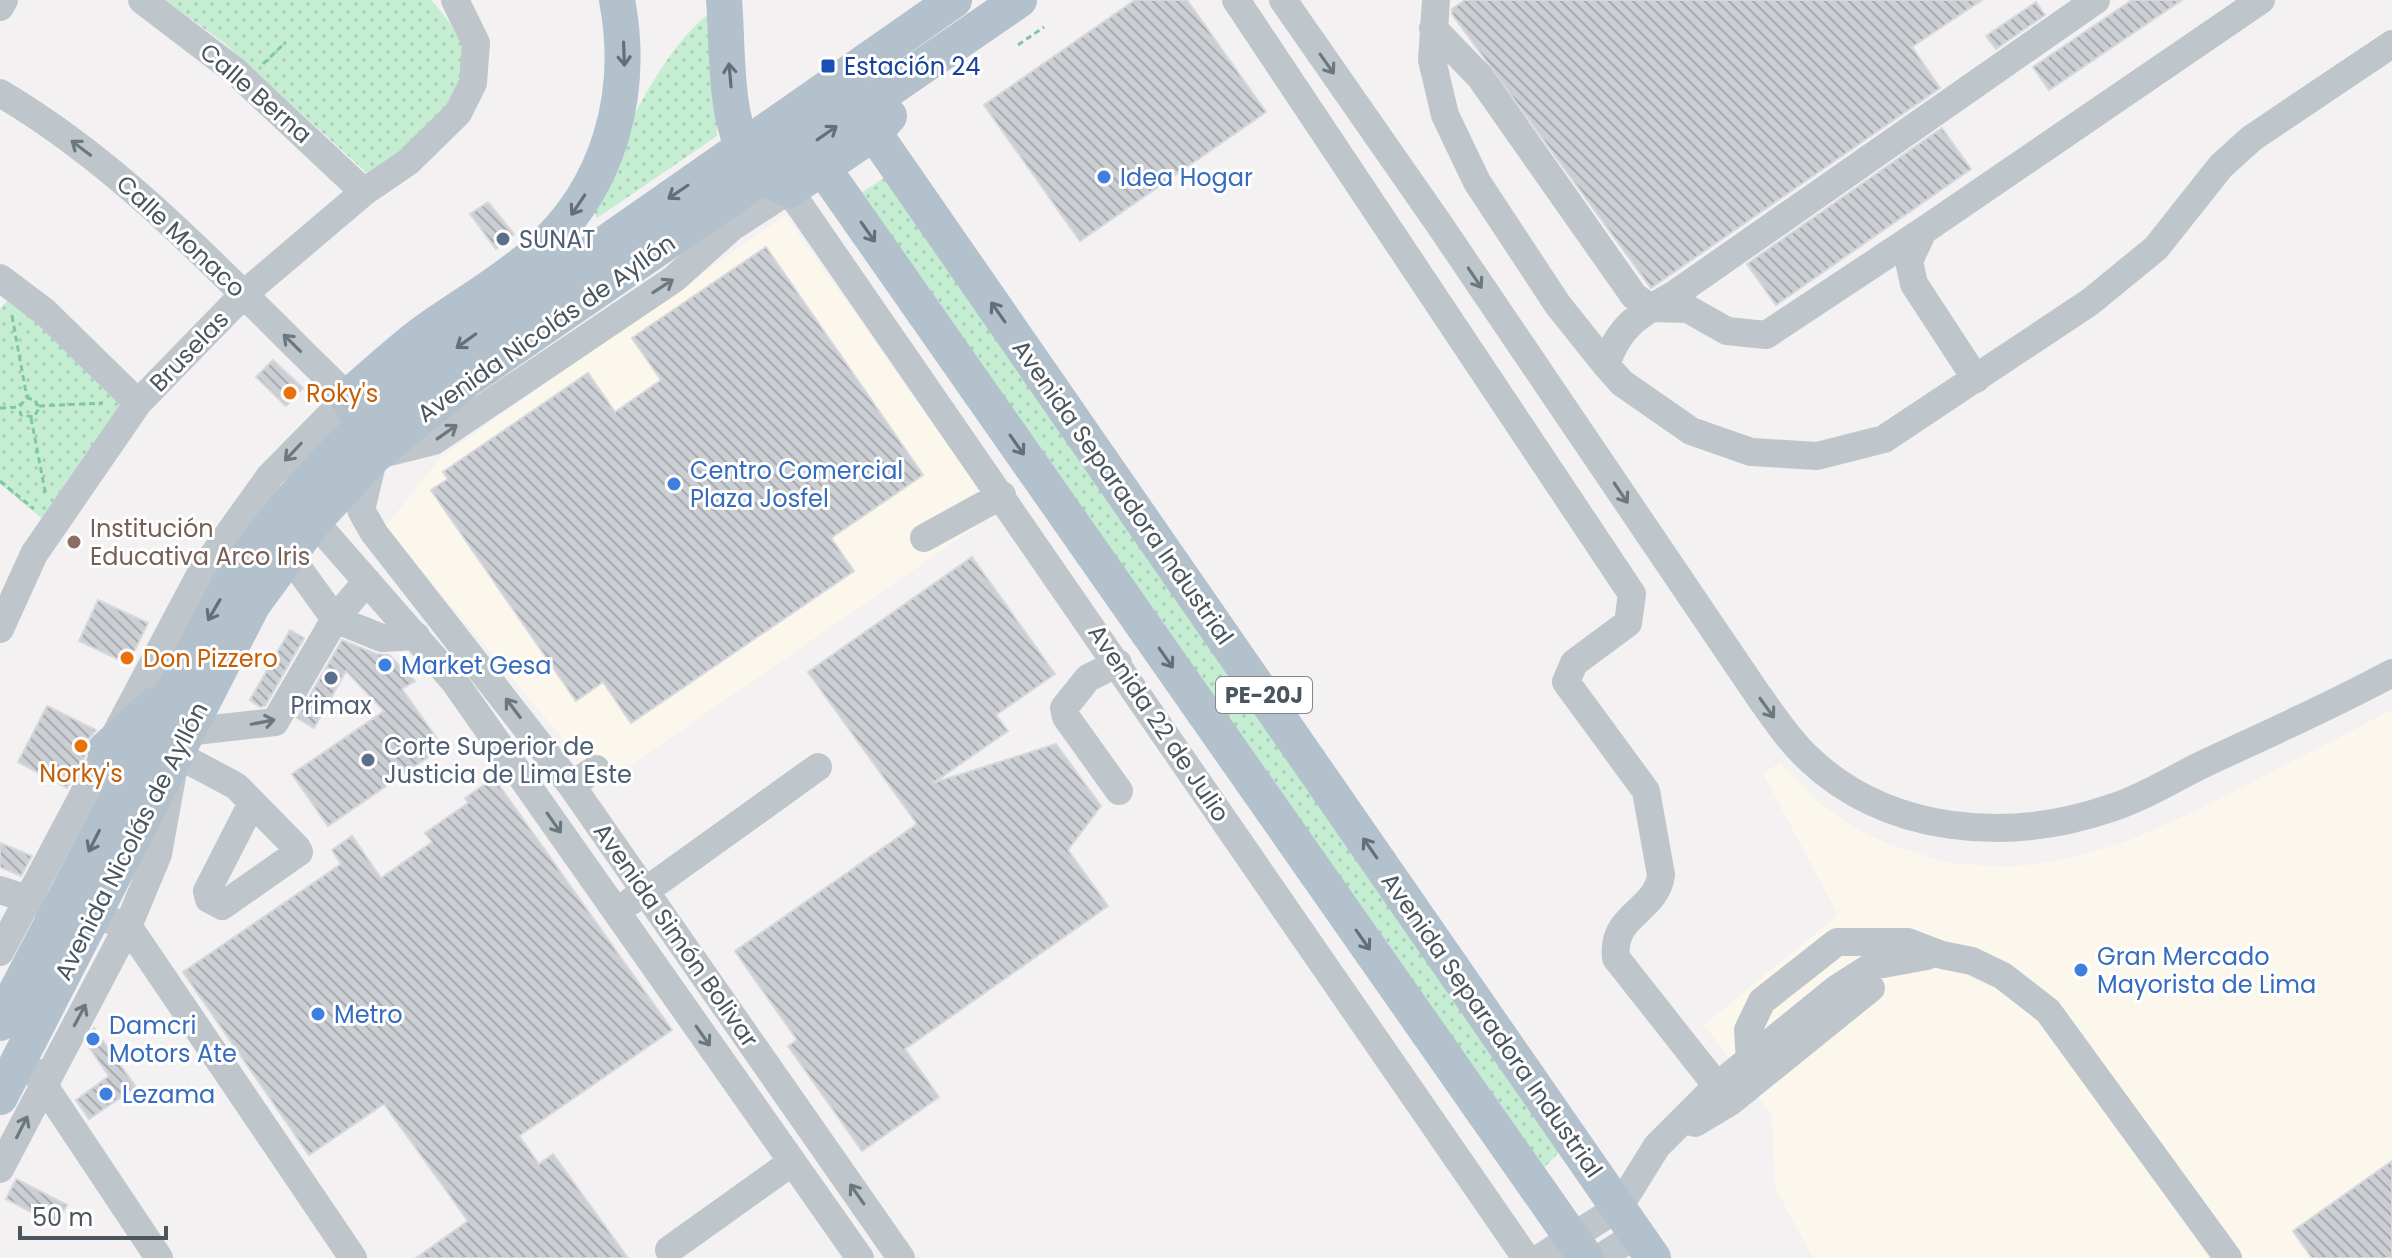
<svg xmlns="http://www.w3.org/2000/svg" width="2392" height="1258" viewBox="0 0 2392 1258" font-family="Poppins,sans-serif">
<defs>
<pattern id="grass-dots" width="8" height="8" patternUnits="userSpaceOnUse" patternTransform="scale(2)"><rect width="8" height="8" fill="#c4edd2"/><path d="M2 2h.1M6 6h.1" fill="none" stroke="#aacdb7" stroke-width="1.8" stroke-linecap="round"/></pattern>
<pattern id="building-back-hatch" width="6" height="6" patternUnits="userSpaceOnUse" patternTransform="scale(2)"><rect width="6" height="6" fill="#cbced3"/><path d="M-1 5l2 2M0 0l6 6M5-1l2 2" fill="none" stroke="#a7aaae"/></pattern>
</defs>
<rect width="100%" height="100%" fill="#f3f1f1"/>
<!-- commercial -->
<path fill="#fbf7ed" d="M785,215l211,298 -394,272 -217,-258 56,-70z
M2392,710v548h-579l-38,-70 -3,-73 -68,-90 134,-110 -75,-142 17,-10 40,41 38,26 31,14 59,19 60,4 45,-5 70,-19 77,-34z"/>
<!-- grass -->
<path fill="url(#grass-dots)" d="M164,0h267c10,12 23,26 29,41 23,54 -56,106 -91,134l-146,-133z
M716,8l1,128 -120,82 -6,-11c28,-63 69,-159 125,-199z
M884,178l680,969 -20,21 -683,-975z
M10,298l116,103 -82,119 -44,-36v-175z"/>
<!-- building -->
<path fill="url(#building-back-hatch)" stroke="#d6d8dc" stroke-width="2" d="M1135,0h52l79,112 -186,129 -96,-136z
M1465,0h517l-70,47 28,41 -289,200 -199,-274v-5z
M2132,0h50l-133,90 -16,-23z
M2036,2l9,13 -49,34 -10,-13z
M1942,128l29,41 -195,136 -29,-41z
M488,202l26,32 -18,15 -26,-35z
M766,247l157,228 -92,63 23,33 -223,152 -28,-41 -27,19 -145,-211 17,-11 -5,-7 145,-99 27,39 46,-32 -29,-42z
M273,360l30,28 -17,18 -30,-29z
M972,557l83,117 -59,41 12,16 -75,52 123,-39 45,62 -33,44 40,56 -203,143 34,48 -77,54 -74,-105 9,-6 -62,-89 182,-127 -109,-152z
M98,600l50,23 -20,41 -49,-23z
M290,630l14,8 -39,68 -5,1 -10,-7z
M342,640l34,14 13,1 26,26 -13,8 41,58 -115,79 -36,-52 92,-63 -38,-40 -32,57 -17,-10z
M47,706l49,24 -11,13v13l-18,32 -49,-26z
M494,778l178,252 -153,106 20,28 14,-10 75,104h-212l52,-37 -84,-117 -75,51 -126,-183 158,-108 -9,-14 20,-14 29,42 51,-36 -7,-9 43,-30 -3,-5z
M0,843l32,13 -11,20 -21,-9z
M94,1028l42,59 -47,32 -13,-19 33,-24 -23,-33z
M2392,1161v97h-80l-19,-27z
M16,1179l51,26 -11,20 -50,-26z"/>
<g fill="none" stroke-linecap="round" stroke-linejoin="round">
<!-- path -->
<path stroke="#7ec8a1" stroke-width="3" stroke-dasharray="6 4" stroke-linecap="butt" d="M1018,45l26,-18
M263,64l23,-22
M12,316l15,82
M39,406l64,-3
M0,408l19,-1 8,-9 8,2 4,8 -5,9 -13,-2 -2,-8
M31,418l15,78
M0,481l34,28"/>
<!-- minor -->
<path stroke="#bec6cc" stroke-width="28" d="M142,0l93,71 129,121
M1236,0l396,594 -4,29 -54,40 -8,19 80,109 15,84c-5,37 -50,39 -45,83l101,128
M1283,0l156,224 319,471c15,21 30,44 49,62 80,77 200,86 301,52 36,-11 69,-33 104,-49 60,-28 121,-55 180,-87
M1436,0l-4,60 13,55 32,67 81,123 48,60 16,18 69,48 60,21 66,4 67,-17 206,-137 66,-54 65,-82 31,-28 140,-94
M0,7l4,-7
M1433,28l47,49 154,219 16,12 38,1 39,22 39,4 157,-104
M0,93c134,79 237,198 348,304l-78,79 -68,95 -202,381
M0,278l45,34 93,91
M1606,365c13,-40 33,-50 69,-71l421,-294
M1976,379l-62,-95 -5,-23 14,-30 338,-231
M314,521l140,160 406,577
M924,538l78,-43
M367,581l-32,38 47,19 34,-2
M0,629l34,-75 104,-151 106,-109 120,-102 44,-30 50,-49 15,-30 3,-40 -21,-43
M1118,663l-30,15 -24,30 2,9 53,74
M186,732l89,-10 60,-103 -47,-65
M571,785l25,-16
M0,890l45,15
M630,902l188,-135
M112,921l16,5 225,332
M1750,1060l-2,-30 14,-29 75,-59h71l34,13 30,6 31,15 45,35 180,247
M35,1072l124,186
M1695,1123l35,-21 141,-114
M0,1169l128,-243 30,-72 18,-100 60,32 61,62 2,4 -77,54 -13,-7 -2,-8 45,-88
M669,1250l123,-88
M901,1258l-330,-473 -197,-252 -13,-23 13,-54 60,-15 240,-162 58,-52 57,-37 737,1068
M1540,1258l79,-51 38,-61 60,-60 119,-97 36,-23 55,-10
M1600,1258l37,-24"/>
<!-- major -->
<path stroke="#b3c1cd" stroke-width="36" d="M724,0c5,54 -3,133 37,175 7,7 20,10 28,15l85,-57 15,-17
M874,133l779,1125
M823,168l763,1090
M372,443l-24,-46c24,-21 48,-43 74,-63 37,-27 79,-50 114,-81 73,-64 99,-159 81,-253
M105,750l49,-45
M0,1023l228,-437c65,-101 148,-178 243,-249l483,-337
M0,1097l253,-493 61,-83 60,-65 91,-75 554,-381"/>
</g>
<!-- one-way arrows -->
<defs><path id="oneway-shaft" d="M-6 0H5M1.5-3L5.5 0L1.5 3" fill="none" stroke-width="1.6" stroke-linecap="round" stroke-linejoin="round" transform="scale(2)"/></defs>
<g stroke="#647079">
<use href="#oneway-shaft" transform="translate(624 54) rotate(88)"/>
<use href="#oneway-shaft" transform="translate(730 75) rotate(-95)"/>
<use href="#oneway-shaft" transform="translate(827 133) rotate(-35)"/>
<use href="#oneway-shaft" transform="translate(678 192) rotate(146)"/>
<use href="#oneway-shaft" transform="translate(578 205) rotate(124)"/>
<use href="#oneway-shaft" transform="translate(868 232) rotate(55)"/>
<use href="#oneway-shaft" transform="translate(998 312) rotate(-125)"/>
<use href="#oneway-shaft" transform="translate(466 341) rotate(144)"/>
<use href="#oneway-shaft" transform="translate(1017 445) rotate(55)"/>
<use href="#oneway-shaft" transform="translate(214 610) rotate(120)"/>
<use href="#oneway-shaft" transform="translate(1166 658) rotate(55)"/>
<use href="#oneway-shaft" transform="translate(94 841) rotate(117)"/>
<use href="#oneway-shaft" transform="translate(1370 848) rotate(-125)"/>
<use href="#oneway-shaft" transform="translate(1363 940) rotate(55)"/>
</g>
<g stroke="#6d777e">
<use href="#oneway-shaft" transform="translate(1327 64) rotate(55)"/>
<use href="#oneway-shaft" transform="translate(81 148) rotate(-143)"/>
<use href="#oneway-shaft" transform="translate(1475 278) rotate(56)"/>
<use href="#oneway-shaft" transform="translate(663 286) rotate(-33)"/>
<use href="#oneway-shaft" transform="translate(292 343) rotate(-135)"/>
<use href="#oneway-shaft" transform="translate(447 432) rotate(-35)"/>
<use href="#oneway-shaft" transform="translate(293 452) rotate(133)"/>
<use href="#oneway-shaft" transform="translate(1621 493) rotate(56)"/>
<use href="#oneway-shaft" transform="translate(513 708) rotate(-127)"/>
<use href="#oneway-shaft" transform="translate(1767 708) rotate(54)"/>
<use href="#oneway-shaft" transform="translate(263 722) rotate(-11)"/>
<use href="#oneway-shaft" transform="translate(554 823) rotate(55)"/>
<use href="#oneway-shaft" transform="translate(80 1015) rotate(-62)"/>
<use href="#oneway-shaft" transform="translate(703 1036) rotate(55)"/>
<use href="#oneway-shaft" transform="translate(22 1127) rotate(-63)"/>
<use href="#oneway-shaft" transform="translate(857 1194) rotate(-125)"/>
</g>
<!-- markers -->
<rect fill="#1a4fb4" stroke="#fff" stroke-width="3" x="820" y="58" width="16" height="16" rx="4"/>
<g fill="#3f7fe0" stroke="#fff" stroke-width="3">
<circle cx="1104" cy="177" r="8"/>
<circle cx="674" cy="484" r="8"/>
<circle cx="385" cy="665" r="8"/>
<circle cx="2081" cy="970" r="8"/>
<circle cx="318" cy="1014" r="8"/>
<circle cx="93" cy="1039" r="8"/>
<circle cx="106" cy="1094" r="8"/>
</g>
<g fill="#5c6f8a" stroke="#fff" stroke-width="3">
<circle cx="503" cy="239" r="8"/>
<circle cx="331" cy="678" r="8"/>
<circle cx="368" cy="760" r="8"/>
</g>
<g fill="#e8710a" stroke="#fff" stroke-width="3">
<circle cx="290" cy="393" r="8"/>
<circle cx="127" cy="658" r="8"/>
<circle cx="81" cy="746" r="8"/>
</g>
<circle fill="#8d6e63" stroke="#fff" stroke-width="3" cx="74" cy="542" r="8"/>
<g text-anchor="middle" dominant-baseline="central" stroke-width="6" stroke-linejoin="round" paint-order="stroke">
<!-- shield labels -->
<rect fill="#fff" stroke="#80888e" stroke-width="2" x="1216" y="677" width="96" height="36" rx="6"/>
<g font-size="22" font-weight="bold" fill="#4a555d">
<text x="1264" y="695">PE-20J</text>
</g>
<!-- transit labels -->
<g font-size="24" fill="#164399" stroke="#fff" text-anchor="start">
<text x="844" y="66">Estación 24</text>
</g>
<!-- street labels -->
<g font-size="24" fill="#4a555d" stroke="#fff">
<text transform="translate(256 93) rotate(41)">Calle Berna</text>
<text transform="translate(181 236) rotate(43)">Calle Monaco</text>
<text transform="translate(546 328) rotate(-35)">Avenida Nicolás de Ayllón</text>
<text transform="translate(189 351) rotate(-46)">Bruselas</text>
<text transform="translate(1123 492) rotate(55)">Avenida Separadora Industrial</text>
<text transform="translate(1159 723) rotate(56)">Avenida 22 de Julio</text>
<text transform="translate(131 841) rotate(-63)">Avenida Nicolás de Ayllón</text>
<text transform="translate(676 935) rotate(55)">Avenida Simón Bolivar</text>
<text transform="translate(1492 1025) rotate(55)">Avenida Separadora Industrial</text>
</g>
<!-- shop labels -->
<g font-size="24" fill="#366cbe" stroke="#fff" text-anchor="start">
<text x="1120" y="177">Idea Hogar</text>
<text x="690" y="470">Centro Comercial<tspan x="690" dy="28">Plaza Josfel</tspan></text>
<text x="401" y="665">Market Gesa</text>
<text x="2097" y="956">Gran Mercado<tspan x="2097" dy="28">Mayorista de Lima</tspan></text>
<text x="334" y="1014">Metro</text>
<text x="109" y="1025">Damcri<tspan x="109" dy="28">Motors Ate</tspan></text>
<text x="122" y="1094">Lezama</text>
</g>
<!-- service labels -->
<g font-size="24" fill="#4e5e75" stroke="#fff" text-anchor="start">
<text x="519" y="239">SUNAT</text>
<text x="331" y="705" text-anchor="middle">Primax</text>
<text x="384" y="746">Corte Superior de<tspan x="384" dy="28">Justicia de Lima Este</tspan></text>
</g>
<!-- food labels -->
<g font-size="24" fill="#c56008" stroke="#fff" text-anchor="start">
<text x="306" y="393">Roky's</text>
<text x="143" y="658">Don Pizzero</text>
<text x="81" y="773" text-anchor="middle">Norky's</text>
</g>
<!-- education labels -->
<g font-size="24" fill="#785e54" stroke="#fff" text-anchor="start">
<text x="90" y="528">Institución<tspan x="90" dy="28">Educativa Arco Iris</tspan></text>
</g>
</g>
<!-- scale -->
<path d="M20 1226v12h146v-12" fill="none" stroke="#4a555d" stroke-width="4"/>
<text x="32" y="1226" font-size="24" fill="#4a555d" stroke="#ffffff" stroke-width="6" paint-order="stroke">50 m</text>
</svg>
